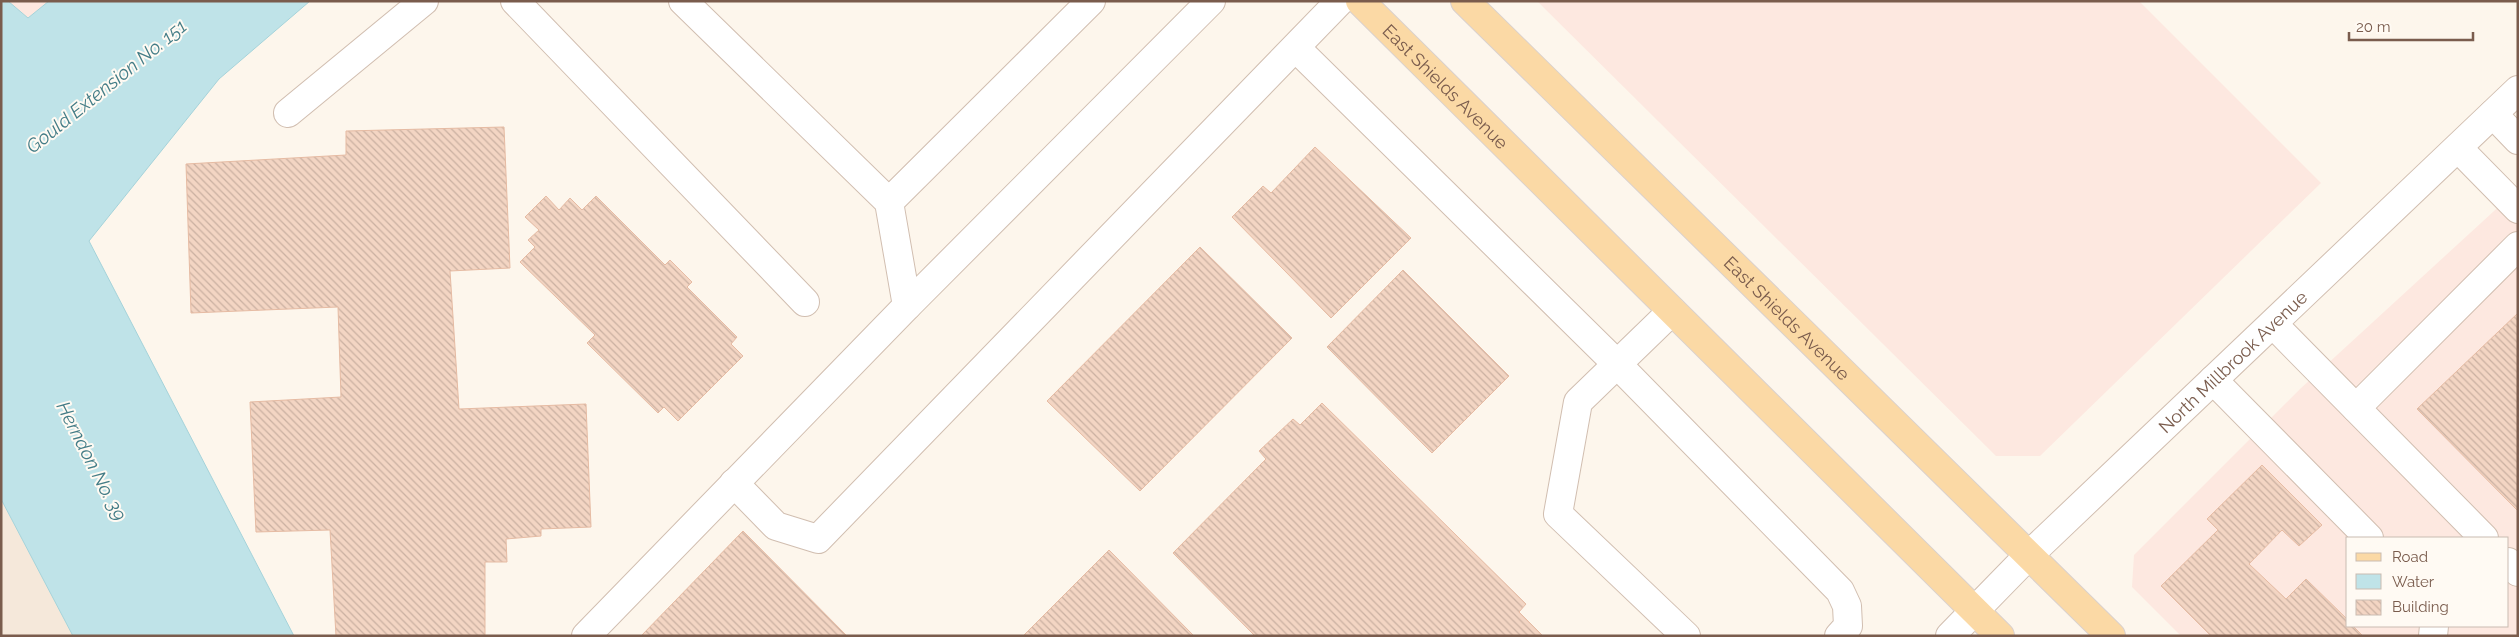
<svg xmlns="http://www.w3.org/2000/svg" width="2519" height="637" viewBox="0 0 2519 637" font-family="Raleway,sans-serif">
<defs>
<pattern id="building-back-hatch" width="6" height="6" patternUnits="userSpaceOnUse" patternTransform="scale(1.25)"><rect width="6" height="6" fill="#f3d5c3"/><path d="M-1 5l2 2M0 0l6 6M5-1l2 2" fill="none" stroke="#cab0a1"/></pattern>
</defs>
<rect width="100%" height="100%" fill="#fdf6ec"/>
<!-- residential -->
<path fill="#f5e8da" d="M1,499l34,64 38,73h-72z"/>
<!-- commercial -->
<path fill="#fde8e0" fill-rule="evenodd" d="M8,1h41l-21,17z
M1537,1h602l182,182 -281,273h-44z
M2518,189v447h-337l-49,-49 2,-32 166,-166zM2348,538h160v88h-160z"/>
<!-- water -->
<path fill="#bfe3e8" stroke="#a5d3da" d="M1,1h7l20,17 21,-17h261l-91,78 -130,162 205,395h-221l-72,-137z"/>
<!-- building -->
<path fill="url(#building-back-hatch)" stroke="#e6bba3" d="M504,127l6,141 -60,3 9,138 127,-5 5,123 -50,2v7l-35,3 1,23h-22v74h-149l-6,-106 -74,2 -6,-130 91,-5 -3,-90 -147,6 -5,-149 160,-9v-24z
M1315,147l96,91 -80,80 -99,-101 31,-31 8,7z
M546,196l13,14 11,-12 12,12 14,-14 69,69 5,-5 22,22 -5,5 50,50 -6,7 12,12 -65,65 -14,-14 -6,6 -71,-70 8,-8 -75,-73 15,-15 -7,-7 11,-10 -14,-13z
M1200,247l92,91 -152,153 -93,-90z
M1403,270l106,106 -77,77 -105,-106z
M2518,313v198l-101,-102z
M1322,403l204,201 -7,8 24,24h-288l-82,-83 93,-94 -7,-8 34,-32 7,6z
M2262,465l60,60 -23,21 -17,-16 -33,34 37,35 20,-20 42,41v6h5l10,10h-152l-50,-50 57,-56 -11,-11z
M743,531l104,105h-206z
M1109,550l85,86h-171z"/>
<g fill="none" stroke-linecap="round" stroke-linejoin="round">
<!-- minor casing -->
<g stroke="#d1beb0" stroke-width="30">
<g id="minor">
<path d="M515,1l290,301"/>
<path d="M683,1l206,201 18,104 304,-305"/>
<path d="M1296,48l321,316 223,227 7,15 1,20 -9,10"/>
<path d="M288,113l136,-112"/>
<path d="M2493,114l25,26"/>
<path d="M2458,148l60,61"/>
<path d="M889,202l202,-201"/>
<path d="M1672,311l-94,91 -20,112 128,122"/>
<path d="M2273,324l211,214"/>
<path d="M2213,380l156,158"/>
<path d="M2356,408l162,-162"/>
<path d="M734,483l42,43 42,13 522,-538"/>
<path d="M2508,562l10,10"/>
<path d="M586,636l321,-330"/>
<path id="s1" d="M1950,636l79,-81 489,-465"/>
<path d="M2433,636l1,-10"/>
</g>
</g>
<!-- major casing -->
<g stroke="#dad1cd" stroke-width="30">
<g id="major">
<path id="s2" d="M1360,1l640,635"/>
<path id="s3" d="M1465,1l646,635"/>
</g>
</g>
<!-- minor -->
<use href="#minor" stroke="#fff" stroke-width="28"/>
<!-- major -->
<use href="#major" stroke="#fbd9a5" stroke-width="28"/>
</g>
<g text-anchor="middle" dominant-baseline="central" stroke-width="4" stroke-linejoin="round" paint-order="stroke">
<!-- street labels -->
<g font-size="18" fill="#7a5c4d" stroke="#fffaf3">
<text stroke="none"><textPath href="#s2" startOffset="121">East Shields Avenue</textPath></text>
<text stroke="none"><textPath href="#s3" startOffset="452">East Shields Avenue</textPath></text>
<text stroke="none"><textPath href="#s1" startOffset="394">North Millbrook Avenue</textPath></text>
</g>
<!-- water labels -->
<g font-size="19" font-style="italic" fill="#437c86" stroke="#fffaf3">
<text transform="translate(106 86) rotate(-39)">Gould Extension No. 151</text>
<text transform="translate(92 461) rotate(63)">Herndon No. 39</text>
</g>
</g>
<!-- border -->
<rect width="2519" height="637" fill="none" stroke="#7a5c4d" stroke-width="5"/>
<!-- legend -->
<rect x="2346" y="537" width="162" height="90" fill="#fffaf3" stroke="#cabbb1"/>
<rect x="2356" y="553" width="25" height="8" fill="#fbd9a5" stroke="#cabbb1"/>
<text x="2392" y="562" font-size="15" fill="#7a5c4d">Road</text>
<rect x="2356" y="574" width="25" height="15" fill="#bfe3e8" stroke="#cabbb1"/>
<text x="2392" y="587" font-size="15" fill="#7a5c4d">Water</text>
<rect x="2356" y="600" width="25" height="15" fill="url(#building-back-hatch)" stroke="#cabbb1"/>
<text x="2392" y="612" font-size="15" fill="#7a5c4d">Building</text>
<!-- scale -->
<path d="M2349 32v8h124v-8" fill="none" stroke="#7a5c4d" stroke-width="2.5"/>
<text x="2356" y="32" font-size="15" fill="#7a5c4d" stroke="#fffaf3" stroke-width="4" paint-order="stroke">20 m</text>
</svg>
